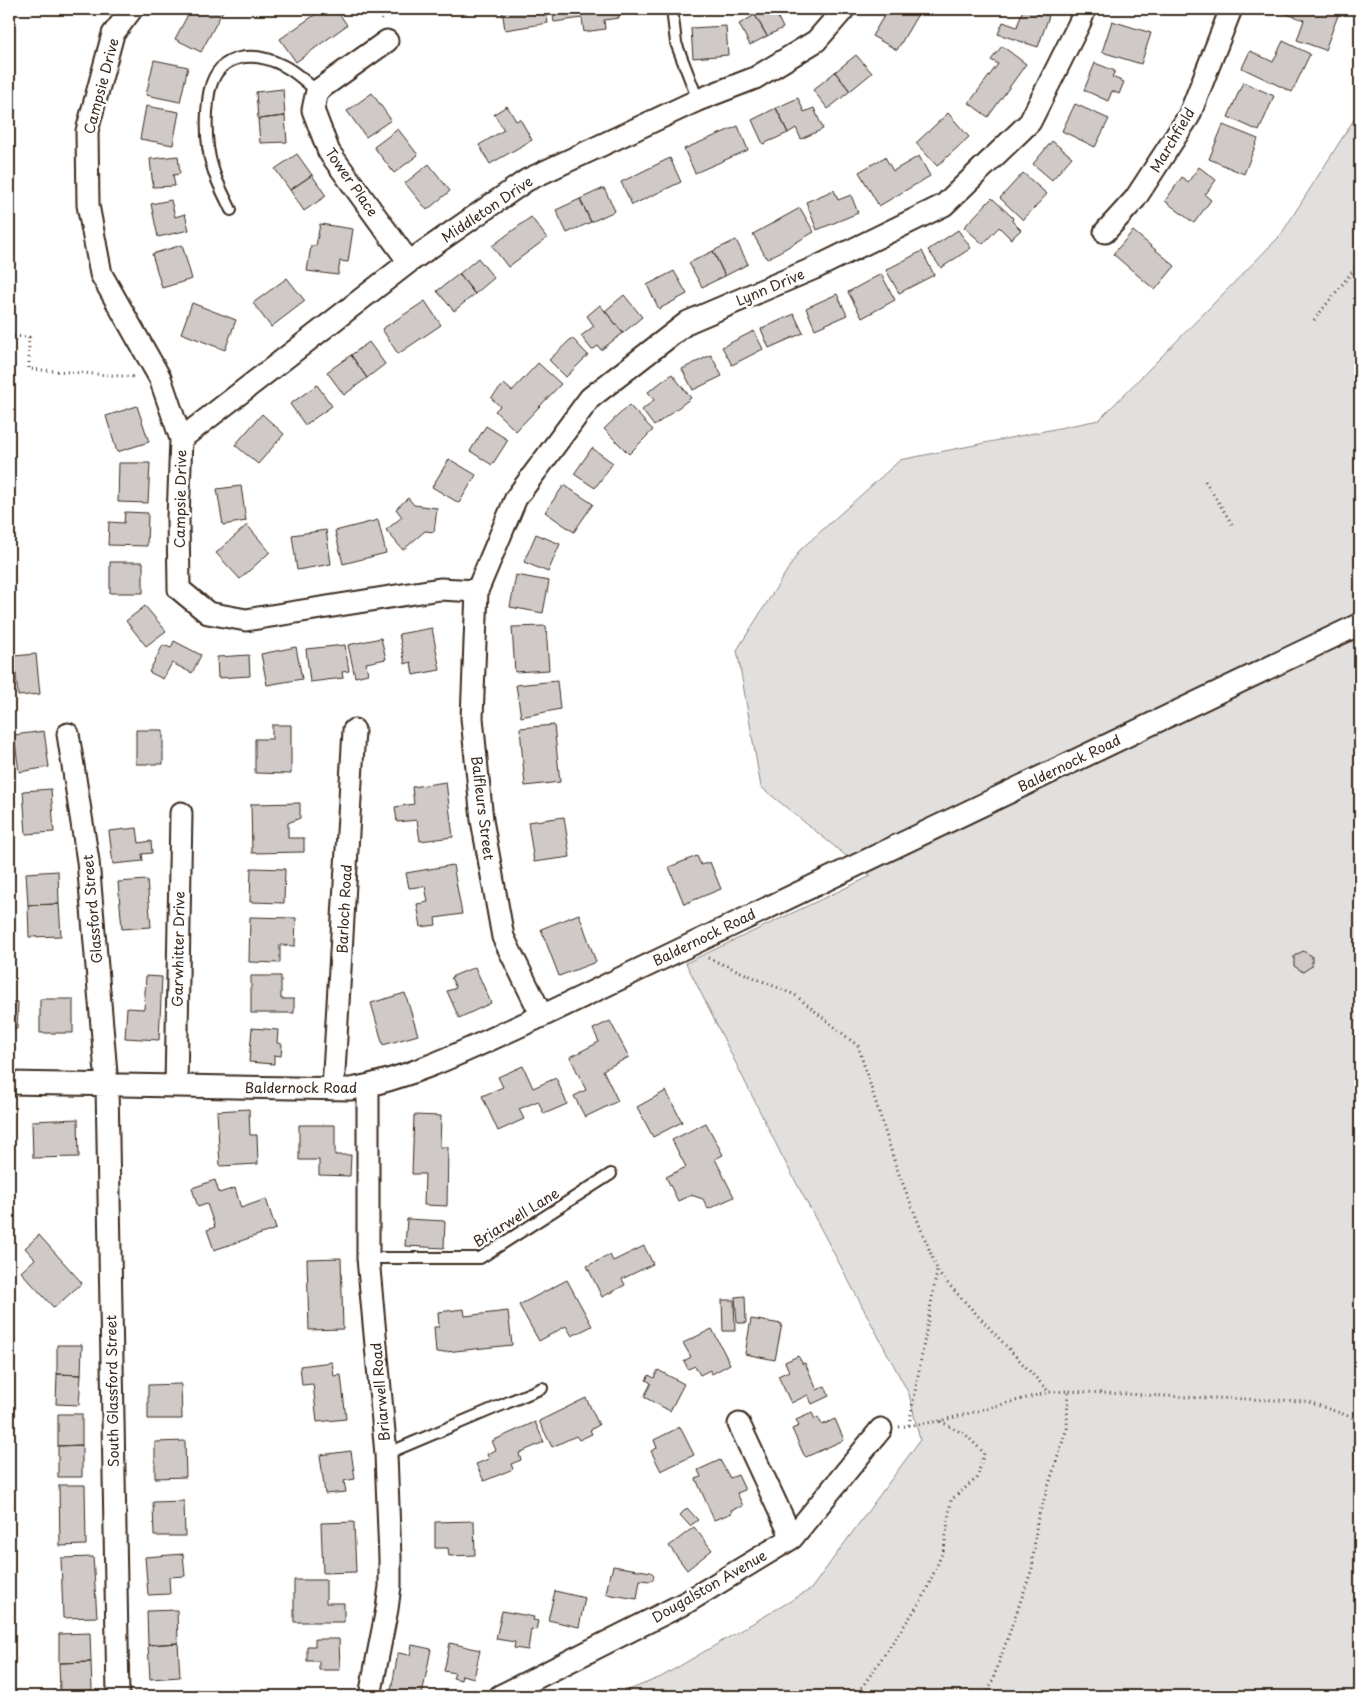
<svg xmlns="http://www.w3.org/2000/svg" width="1369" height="1705" viewBox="0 0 1369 1705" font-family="'Playpen Sans',sans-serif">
<rect width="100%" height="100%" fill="#fff"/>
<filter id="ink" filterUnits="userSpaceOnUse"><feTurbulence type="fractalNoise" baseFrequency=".02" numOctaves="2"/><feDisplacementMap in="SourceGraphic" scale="10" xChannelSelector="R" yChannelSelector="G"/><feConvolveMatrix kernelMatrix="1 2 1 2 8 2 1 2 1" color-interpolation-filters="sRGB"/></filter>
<g filter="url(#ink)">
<!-- green -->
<path fill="#e2e0de" stroke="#8e857e" d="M1360,110v1586h-746l47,-19 150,-88 109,-149 -11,-46 -127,-238 -96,-193 185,-87 -110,-89 -24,-137 63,-100 100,-90 199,-40 181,-184z"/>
<!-- building -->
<path fill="#cfcac7" stroke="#3b2a1e" d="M191,9h33l-23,43 -26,-13z
M323,9h13l11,16 -51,37 -16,-23z
M502,9h44l2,14 -43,7z
M552,9h65l2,9 -15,2 1,9 -21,3 -2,-14 -28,4z
M767,9h7l9,19 -16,8 -12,-21z
M794,9h13l-6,6z
M888,9h21l9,5 -21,36 -25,-14z
M1023,9l26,7 -11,31 -40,-13 5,-12 14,5z
M1136,9h21l-1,4z
M1282,9l58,1 -15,40 -28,-10 7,-20 -23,-8z
M755,15l12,21 -17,9 -11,-21z
M1112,21l39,12 -10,31 -39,-12z
M726,26l2,29 -35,3 -2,-30z
M1283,41l27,13 -18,38 -50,-24 8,-17 23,11z
M1002,46l24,18 -38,53 -19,-14 29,-39 -7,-4z
M856,55l16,18 -22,18 -15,-19z
M154,60l34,7 -8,35 -34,-7z
M1095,63l20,8 -3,6 12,5 -5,12 -7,-3 -4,10 -24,-11z
M835,72l15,19 -22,18 -15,-19z
M1243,82l31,14 -15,35 -31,-14z
M283,89l2,27 -27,3 -2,-27z
M372,93l19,27 -25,17 -19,-26z
M798,98l6,14 10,-4 9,21 -22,10 -5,-11 -8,5 -12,-25z
M1075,104l34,15 -14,28 -33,-16z
M146,106l33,6 -6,33 -33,-6z
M507,106l9,15 4,-2 12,21 -42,24 -11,-19 25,-15 -10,-16z
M776,108l12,25 -25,11 -11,-24z
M948,113l21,24 -32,29 -21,-23z
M285,116l2,26 -27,1 -2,-24z
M1223,125l35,14 -14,35 -35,-15z
M738,126l10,24 -53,23 -11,-24z
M398,129l20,26 -24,18 -20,-26z
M1052,141l20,16 -20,23 -19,-16z
M297,154l15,21 -22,15 -15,-21z
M178,156l2,18 -7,1 2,11 -22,1 -3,-28z
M919,156l11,20 -51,30 -20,-34 26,-15 8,14z
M670,158l11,24 -49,23 -11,-23z
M429,164l21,27 -23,19 -22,-27z
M1199,167l17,13 -11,15 6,5 -17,23 -29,-22 17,-24 6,5z
M1023,173l24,21 -24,26 -23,-22z
M312,175l14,21 -22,15 -14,-21z
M604,188l11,23 -24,11 -11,-23z
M834,190l4,10 13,-5 7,18 -41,17 -11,-28z
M992,198l21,20 -1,3 9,9 -10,9 -12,-12 -16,17 -19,-17z
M580,199l11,23 -24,11 -11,-23z
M171,200l4,17 10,-3 4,16 -31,7 -7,-33z
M800,208l14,24 -47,27 -14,-25z
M531,217l16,21 -39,29 -16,-21z
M320,224l33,5 -5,33 -8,-1 -2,14 -31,-4 4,-25h5z
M958,230l13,18 -30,20 -13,-18z
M1133,231l42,35 -20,24 -42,-36z
M736,240l12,24 -23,12 -12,-25z
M182,245l10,34 -30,9 -10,-34z
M713,251l12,25 -23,11 -13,-24z
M922,251l12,24 -35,18 -13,-23z
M478,258l16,20 -19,16 -16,-20z
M674,271l13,23 -28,15 -12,-24z
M459,274l16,20 -21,17 -17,-20z
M881,274l14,26 -33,18 -14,-26z
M287,278l18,23 -34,26 -18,-24z
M837,294l10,21 -32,14 -9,-21z
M624,295l18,22 -19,16 -18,-22z
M425,301l16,24 -43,29 -16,-25z
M192,303l44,17 -11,30 -44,-17z
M600,305l23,28 -22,17 -3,-4 -6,4 -11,-14 13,-10 -7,-10z
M794,314l9,19 -34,15 -8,-19z
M754,331l9,18 -31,16 -10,-18z
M572,338l16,17 -22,22 -17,-17z
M369,342l16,22 -18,14 -16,-23z
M351,355l16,23 -23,17 -17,-23z
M711,355l11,21 -29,14 -11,-21z
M538,363l23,21 -45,47 -21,-20 5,-5 -9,-8 13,-14 8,7z
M672,374l19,24 -37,28 -12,-16 12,-10 -6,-8z
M317,385l15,21 -27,19 -15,-21z
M629,405l24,25 -24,24 -25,-25z
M137,406l12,36 -32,10 -11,-36z
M262,414l22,20 -26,30 -23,-19z
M486,426l22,14 -16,25 -22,-14z
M592,448l21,15 -18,25 -21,-14z
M449,459l27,16 -17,28 -27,-16z
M119,463h31l-2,40 -30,-1z
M564,485l29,19 -19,28 -29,-20z
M241,486l5,35 -23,4 -6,-36z
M408,498l6,7 23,3 -3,24 -9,-1 -22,19 -17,-20 16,-13 -6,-8z
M125,512l23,1 -1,33 -39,-1 1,-23 15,1z
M378,520l8,33 -43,11 -8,-33z
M247,525l23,27 -30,27 -24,-26z
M326,530l5,34 -34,6 -5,-35z
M536,534l24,10 -12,28 -24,-10z
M110,562h33v31h-33z
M516,575l33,6 -6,32 -33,-6z
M145,606l21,25 -20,15 -20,-25z
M546,626l3,44 -34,2 -3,-45z
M432,628l8,42 -27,5 -2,-13 -6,2 -6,-30z
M381,638l5,21 -20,4 2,11 -13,3 -7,-32z
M174,641l27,14 -9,18 -20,-10 -9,16 -14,-7 14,-27 8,3z
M345,645l4,26 -7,1 1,6 -33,4 -4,-33z
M296,647l6,32 -35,6 -6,-31z
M36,654l4,40 -22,2 -4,-40z
M249,655l1,21 -32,2 -1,-21z
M557,681l3,28 -39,8 -5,-32z
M272,725h19v49l-36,-1v-34h17z
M554,725l6,57 -35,4 -5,-58z
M136,730h27v34h-27z
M44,731l5,36 -30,5 -5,-37z
M446,782l7,55 -33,4 -3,-21 -20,2 -2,-15 19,-3 -2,-17z
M51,789l3,43 -28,2 -3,-43z
M300,803v15l-12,5v15h16v14l-52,1 -1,-49z
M564,817l6,40 -36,5 -6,-40z
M137,828l2,15 12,-2 1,12 -10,1 1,7 -30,3 -4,-33z
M697,856l4,9 9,-3 11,27 -37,15 -15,-37z
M453,865l9,49 -27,4 1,7 -15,2 -4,-23 11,-2 -3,-16 -16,2 -3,-15z
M251,868l34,1 -1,34 -34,-1z
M58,871l1,33 -31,1 -2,-32z
M147,880l4,47 -29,2 -4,-47z
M59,904l2,32 -32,1 -1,-32z
M579,914l17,48 -37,14 -18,-47z
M250,917l46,1 -1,28 -15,-1v18l-31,-1z
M1303,951l9,5v10l-9,6 -9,-6v-10z
M475,967l16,36 -32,15 -12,-27 9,-3 -5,-11z
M146,976l16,1 -3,63 -34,-2 2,-30 17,1z
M251,976h30v23h13v14h-43z
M9,984h2l-1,18h8l-1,27h-8z
M405,993l13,42 -35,10 -12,-42z
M40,999h33v34h-33z
M610,1021l19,36 -26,13 15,31 -33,16 -11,-21 12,-6 -16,-33 29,-15 -6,-13z
M252,1028l26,2 -1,13 5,1 -1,12 -7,-1v9l-25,-2z
M523,1066l10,22 23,-10 11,26 -23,10 -6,-13 -19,8 5,10 -26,12 -16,-35 21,-9 -5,-10z
M666,1091l16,31 -29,15 -16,-30z
M249,1109l1,26h7l1,29 -38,2 -3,-55z
M414,1115l27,1 -1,31h8l-1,59 -23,-1 1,-31h-13z
M78,1119l1,38 -46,1 -1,-37z
M706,1123l17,32 -8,4 19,38 -26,12 -5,-10 -12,-4 -13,6 -12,-24 20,-10 -14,-27z
M299,1125h36v30h16l-1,21 -31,-1v-15h-20z
M215,1180l4,13 16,-5 6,20 25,-9 10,30 -62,21 -7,-20 8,-3 -8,-23 -9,3 -6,-19z
M407,1219l38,2 -1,27 -39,-2z
M39,1235l43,48 -28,25 -33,-36 14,-13 -10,-11z
M644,1246l9,18 -31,15 3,6 -23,12 -15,-31 23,-11 3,6z
M341,1258l2,71 -34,1 -2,-71z
M567,1280l25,46 -20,10 -6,-10 -27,15 -20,-36z
M745,1296l1,27h-9l-2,-26z
M722,1300h12l1,31h-12z
M464,1309l1,7 43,-5 4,34 -76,8 -2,-26h5l-1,-15z
M751,1319l31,5 -7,36 -30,-6z
M712,1329l18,35 -18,10 -2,-4 -10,5 -5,-9 -7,3 -4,-8 7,-4 -8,-14z
M57,1345h25l-1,30 -24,-1z
M798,1356l5,8 2,-1 12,27 8,-4 4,10 -17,8 -4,-9 -17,8 -13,-27 11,-5 -4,-9z
M332,1362l2,14 7,-1 5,44 -29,3 -4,-38 -11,1 -2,-19z
M658,1370l26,14 -14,27 -26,-14 7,-14 -5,-3 3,-5 5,3z
M57,1374l24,1 -2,30 -23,-1z
M181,1384l1,35h-34v-34z
M586,1398l13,27 -9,5 2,4 -13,6 -3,-4 -24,11 -13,-26z
M812,1413l3,6 3,-2 4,8 13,-6 9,21 -38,17 -2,-2 -12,-26 7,-3 -3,-6z
M58,1414h24v31l-24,1z
M535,1422l9,20 -25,11 2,7 -10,4 2,5 -29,12 -8,-17 13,-5 -2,-5 9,-4 -4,-9z
M680,1427l14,28 -33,16 -10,-20 6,-3 -3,-8z
M185,1441l1,36 -31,1v-36z
M82,1445v32h-24v-31z
M351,1451l4,28 -11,2 2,11 -21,2 -5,-39z
M720,1460l10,18 8,-3 7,15 -8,3 6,13 -12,4 1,3 -18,7 -18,-41 5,-2 -3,-7z
M59,1485h26l1,60 -26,1z
M184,1501l1,35h-31l-1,-34z
M687,1508l11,12 -8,6 -10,-11z
M474,1521l1,34 -26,1 -1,-8h-13v-26z
M354,1522l2,50 -33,1 -2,-50z
M694,1527l18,23 -25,20 -18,-24z
M183,1554l2,22 -16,1 1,17 -22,1 -3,-38z
M93,1557l4,60 -34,1 -2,-60z
M613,1566l38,6 3,3 -1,5 -3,1 -10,-1 -3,19 -31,-5 4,-21 1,1z
M294,1580h32v23h18v19h-50z
M555,1591l30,7 -6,29 -31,-7z
M177,1610l1,33 -30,2 -1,-34z
M502,1611l32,6 -1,3 5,1 -2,9 -5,-1 -3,21 -14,-2 1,-6 -19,-3z
M90,1633l1,29 -32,1v-29z
M315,1639h24l1,31h-21v-9h-12v-15h8z
M178,1643l2,34 -30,2 -2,-34z
M450,1643l30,7 -6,28 -12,-3 -1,5 -8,-2 2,-5 -11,-2z
M412,1645l19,4 -9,46 -31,-4 7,-38 12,2z
M91,1662l1,28 -32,1 -1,-28z"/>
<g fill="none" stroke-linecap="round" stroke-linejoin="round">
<!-- service casing -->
<g stroke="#3b2a1e" stroke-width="14">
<path id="service" d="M672,9l4,34 22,57
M231,210c-6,-13 -14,-27 -18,-41 -6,-18 -7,-39 -6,-57 1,-8 1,-16 3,-23 9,-37 45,-38 74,-23 12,6 23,17 33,25
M368,1258h112l131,-84
M386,1454l156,-66"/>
</g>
<!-- minor casing -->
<g stroke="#3b2a1e" stroke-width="25">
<path id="minor" d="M132,9l-19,25 -26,97 1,74 13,69 59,104 21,61 -3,79 1,71 29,24 38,7 194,-31 37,2
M387,41l-70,50 -4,19 16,42 80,110
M1105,232l30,-33 54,-83 42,-107
M181,439l228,-177 118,-82 171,-80 57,-22 61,-37 28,-32
M68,734l20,127 19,224 11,611
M542,1016l-39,-79 -21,-117 -10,-102 5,-127 39,-93 74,-100 98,-76 129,-55 127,-62 86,-83 50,-100 5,-13
M9,1083l342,6c67,-12 129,-46 191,-73l818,-392
M176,1086l5,-273
M368,1086v172l18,196 4,104v28l-3,23 -17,87
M333,1089l21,-359
M739,1424l53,114
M500,1696l187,-94 105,-64 89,-109"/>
</g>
<!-- path -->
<path stroke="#3b2a1e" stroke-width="3" stroke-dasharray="1 4" stroke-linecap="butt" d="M381,9l1,14
M1314,320l46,-58
M9,336l20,1v32l107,8
M1205,481l27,43
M708,958l87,37 63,51 39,123 42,105 110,118
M909,1425l28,-154
M899,1427l41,-6 109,-29 19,-1 115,6 123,4 54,19
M856,1696l67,-98 21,-49 7,-49 26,-22 7,-25 -18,-18 -26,-14
M987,1696l45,-127 5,-48 30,-93 1,-37"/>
<!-- service -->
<use href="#service" stroke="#fff" stroke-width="10"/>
<!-- minor -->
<use href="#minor" stroke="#fff" stroke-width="21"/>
</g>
</g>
<g text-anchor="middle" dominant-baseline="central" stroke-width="5" stroke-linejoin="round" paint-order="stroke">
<!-- street labels -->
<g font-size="14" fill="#3b2a1e" stroke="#fff">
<text transform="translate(101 86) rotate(-75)">Campsie Drive</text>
<text transform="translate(1172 140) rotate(-59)">Marchfield</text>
<text transform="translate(352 182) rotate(55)">Tower Place</text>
<text transform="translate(487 209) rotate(-34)">Middleton Drive</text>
<text transform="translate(770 287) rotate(-23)">Lynn Drive</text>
<text transform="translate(180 499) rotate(-89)">Campsie Drive</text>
<text transform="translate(1069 763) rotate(-26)">Baldernock Road</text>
<text transform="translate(483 808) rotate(83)">Balfleurs Street</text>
<text transform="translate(92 909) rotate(-95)">Glassford Street</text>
<text transform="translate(344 909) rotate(-87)">Barloch Road</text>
<text transform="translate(704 937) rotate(-26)">Baldernock Road</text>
<text transform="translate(178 949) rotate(-89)">Garwhitter Drive</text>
<text x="301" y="1087">Baldernock Road</text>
<text transform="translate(516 1217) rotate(-32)">Briarwell Lane</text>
<text transform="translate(112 1391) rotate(-91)">South Glassford Street</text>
<text transform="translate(380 1392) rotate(-95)">Briarwell Road</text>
<text transform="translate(709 1586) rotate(-30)">Dougalston Avenue</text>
</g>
</g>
<!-- margin -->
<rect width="1369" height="1705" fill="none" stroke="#fff" stroke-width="30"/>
<rect x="15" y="15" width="1339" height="1675" fill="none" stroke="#3b2a1e" stroke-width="2" filter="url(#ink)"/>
</svg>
